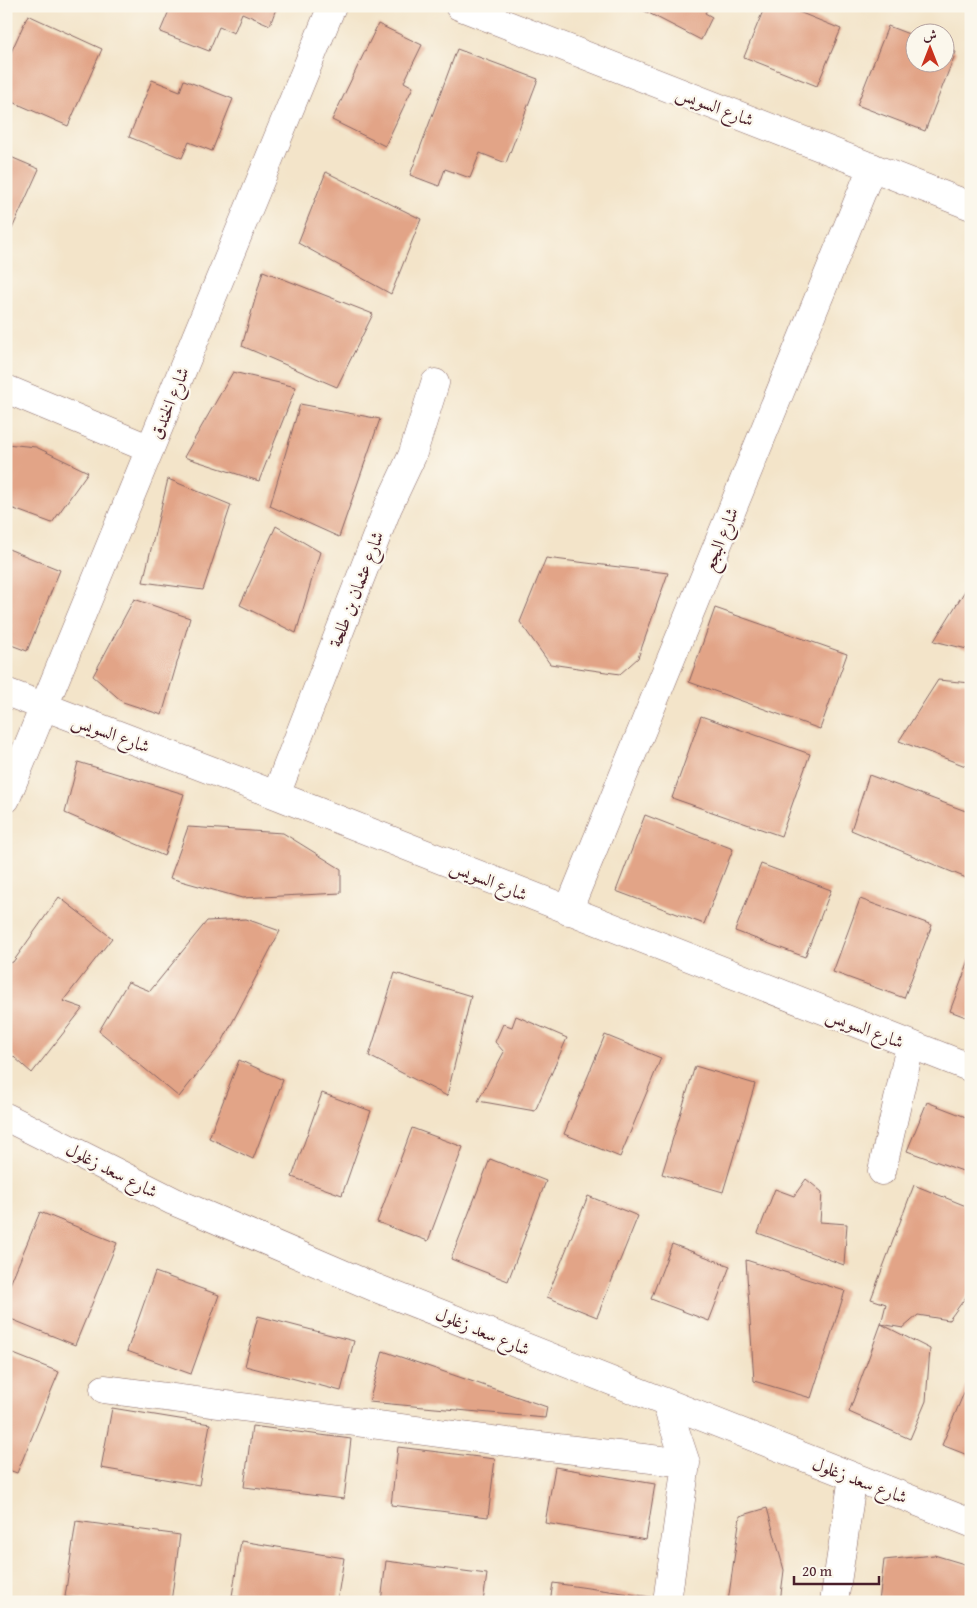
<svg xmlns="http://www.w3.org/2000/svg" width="977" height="1608" viewBox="0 0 977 1608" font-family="'Gentium Book Plus',Amiri,serif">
<rect width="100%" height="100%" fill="#fbf7ec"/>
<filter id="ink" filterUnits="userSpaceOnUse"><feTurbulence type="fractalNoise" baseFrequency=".02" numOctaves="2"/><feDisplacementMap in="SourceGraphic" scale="10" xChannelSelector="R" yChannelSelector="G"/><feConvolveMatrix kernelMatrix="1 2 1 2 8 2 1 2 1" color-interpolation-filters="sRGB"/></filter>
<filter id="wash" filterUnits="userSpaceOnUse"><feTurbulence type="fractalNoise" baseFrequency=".0096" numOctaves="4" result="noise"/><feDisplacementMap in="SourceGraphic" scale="20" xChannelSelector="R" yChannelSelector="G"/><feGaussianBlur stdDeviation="1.12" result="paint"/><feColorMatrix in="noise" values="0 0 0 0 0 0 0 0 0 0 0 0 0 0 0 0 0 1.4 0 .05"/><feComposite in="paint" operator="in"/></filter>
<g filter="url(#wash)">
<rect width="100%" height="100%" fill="#f3e4c9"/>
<g id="blocks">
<!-- building -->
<path fill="#e2a487" d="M171,6h106l-7,19 -28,-12 -8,20 -15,-6 -10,24 -49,-19z
M635,6h74l-4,7 7,4 -11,23z
M765,6h19l57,23 -24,57 -73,-29z
M28,15l74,34 -34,77 -62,-27v-36z
M378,24l44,21 -18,37 9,5 -28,59 -53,-26z
M888,26l26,10v26h30v-15l12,5 -31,79 -68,-26z
M457,49l81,30 -32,84 -26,-10 -10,25 -25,-9 -6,17 -29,-11z
M152,80l28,11 4,-11 49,19 -21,52 -23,-9 -7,16 -53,-21z
M6,155l33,14 -28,62 -5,-2z
M326,172l95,47 -30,75 -93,-51z
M263,271l110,43 -36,73 -95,-41z
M233,372l63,15 -37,94 -75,-24z
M300,404l80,15 -41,118 -69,-31z
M6,444l30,3 52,25 -36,51 -46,-17z
M168,479l63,26 -28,85 -60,-8z
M276,526l44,26 -24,81 -56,-28z
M6,548l54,22 -33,81 -21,-8z
M546,558l122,15 -30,85 -18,16 -70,-10 -30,-42z
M971,581v69l-37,-9z
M134,599l56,19 -28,97 -39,-13 -30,-26z
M715,608l132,46 -27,75 -131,-47z
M938,680l33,3v85l-72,-27z
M701,716l109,38 -29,82 -109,-38z
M78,762l106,32 -20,62 -99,-43z
M869,775l102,38v67l-120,-50z
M645,815l88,34 -29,75 -88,-33z
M188,827l95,6 58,36v24l-99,5 -72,-20z
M761,864l70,26 -26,67 -70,-26z
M59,897l53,41 -49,63 20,7 -51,65 -26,-23v-86l7,-2z
M860,899l72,26 -28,73 -71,-26z
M246,919l34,12 -59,113 -42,53 -80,-66 29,-49 22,9 57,-70z
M971,955v64l-21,-8z
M395,973l76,23 -24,100 -78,-40z
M516,1016l51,22 -32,73 -57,-10 26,-49 -9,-10 8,-18 9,3z
M605,1035l56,23 -41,99 -56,-23z
M239,1060l44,20 -30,79 -44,-21z
M695,1066l60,18 -32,108 -61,-18z
M322,1093l49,18 -29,84 -50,-18z
M927,1102l44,17v55l-64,-23z
M412,1128l51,19 -35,94 -51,-19z
M490,1159l56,22 -38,100 -57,-22z
M806,1179l16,13 -2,30 27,2 -3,41 -86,-32 17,-44 19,7z
M914,1185l57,23v82l-22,30 -31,-5 -15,13 -22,-4 5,-20 -15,-5z
M588,1196l50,20 -41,101 -50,-20z
M40,1212l77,31 -42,102 -69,-28v-23z
M672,1244l58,22 -21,55 -58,-22z
M746,1260l99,31 -34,107 -57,-17z
M155,1272l64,23 -28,79 -64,-23z
M258,1316l96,25 -13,50 -96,-25z
M881,1324l49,25 -4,52 -16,38 -61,-27z
M6,1351l53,21 -42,101 -11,-4z
M383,1351l164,56 -2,11 -176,-16z
M971,1376v84l-6,-6 -23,-9z
M112,1408l98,16 -11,61 -98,-17z
M252,1426l99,13 -7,60 -100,-12z
M398,1447l97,12 -7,58 -97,-12z
M555,1467l100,17 -9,56 -101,-17z
M767,1508l17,62 -4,32h-52l12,-86z
M76,1521l104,14 -9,67h-66l-40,-5z
M241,1541l103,17 -7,44h-69l-36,-6z
M934,1555l37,11 -2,36h-90l5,-42z
M386,1561l101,13 -4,28h-102z
M553,1583l98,14 -1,5h-100z"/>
</g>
</g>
<g filter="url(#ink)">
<use href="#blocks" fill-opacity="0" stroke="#856462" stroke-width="1"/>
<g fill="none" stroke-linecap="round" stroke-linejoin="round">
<!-- minor casing -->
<g stroke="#856462" stroke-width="29">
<path id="minor" d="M459,6l512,200
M6,389l144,60
M6,692l270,103 695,273
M276,795l112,-288 24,-51 23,-73
M6,799l326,-793
M568,911l304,-744
M882,1171l28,-125
M104,1389l419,55 163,19
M666,1403l20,60 -19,139
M834,1602l19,-125"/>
</g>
<!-- major casing -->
<g stroke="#856462" stroke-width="29">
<path id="major" d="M6,1117l167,84 203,87 595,235"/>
</g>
<!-- minor -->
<use href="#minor" stroke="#fff" stroke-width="28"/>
<!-- major -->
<use href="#major" stroke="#fff" stroke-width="28"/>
</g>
</g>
<g text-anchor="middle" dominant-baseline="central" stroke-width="4.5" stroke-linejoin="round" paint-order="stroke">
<!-- street labels -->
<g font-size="18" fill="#4a1f2b" stroke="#fbf7ec">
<text transform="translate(715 106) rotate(21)">شارع السويس</text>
<text transform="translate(169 403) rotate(-68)">شارع الخندق</text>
<text transform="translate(720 539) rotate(-68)">شارع البجع</text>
<text transform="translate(356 589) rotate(-69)">شارع عثمان بن طلحة</text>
<text transform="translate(111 733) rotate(20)">شارع السويس</text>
<text transform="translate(489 880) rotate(22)">شارع السويس</text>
<text transform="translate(865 1028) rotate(21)">شارع السويس</text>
<text transform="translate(112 1170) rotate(27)">شارع سعد زغلول</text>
<text transform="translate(483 1331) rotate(22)">شارع سعد زغلول</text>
<text transform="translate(860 1480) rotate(21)">شارع سعد زغلول</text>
</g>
</g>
<!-- margin -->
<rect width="977" height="1608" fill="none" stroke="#fbf7ec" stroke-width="25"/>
<!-- north arrow -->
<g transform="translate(930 48)"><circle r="24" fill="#fbf7ec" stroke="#b4a19f"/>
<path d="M0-4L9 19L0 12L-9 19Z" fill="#c8321e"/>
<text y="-8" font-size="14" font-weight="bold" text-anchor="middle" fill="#4a1f2b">ش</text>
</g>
<!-- scale -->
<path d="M794 1576v8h85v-8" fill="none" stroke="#4a1f2b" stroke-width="2.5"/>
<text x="802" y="1576" font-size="15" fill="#4a1f2b" stroke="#fbf7ec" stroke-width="4" paint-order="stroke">20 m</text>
</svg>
